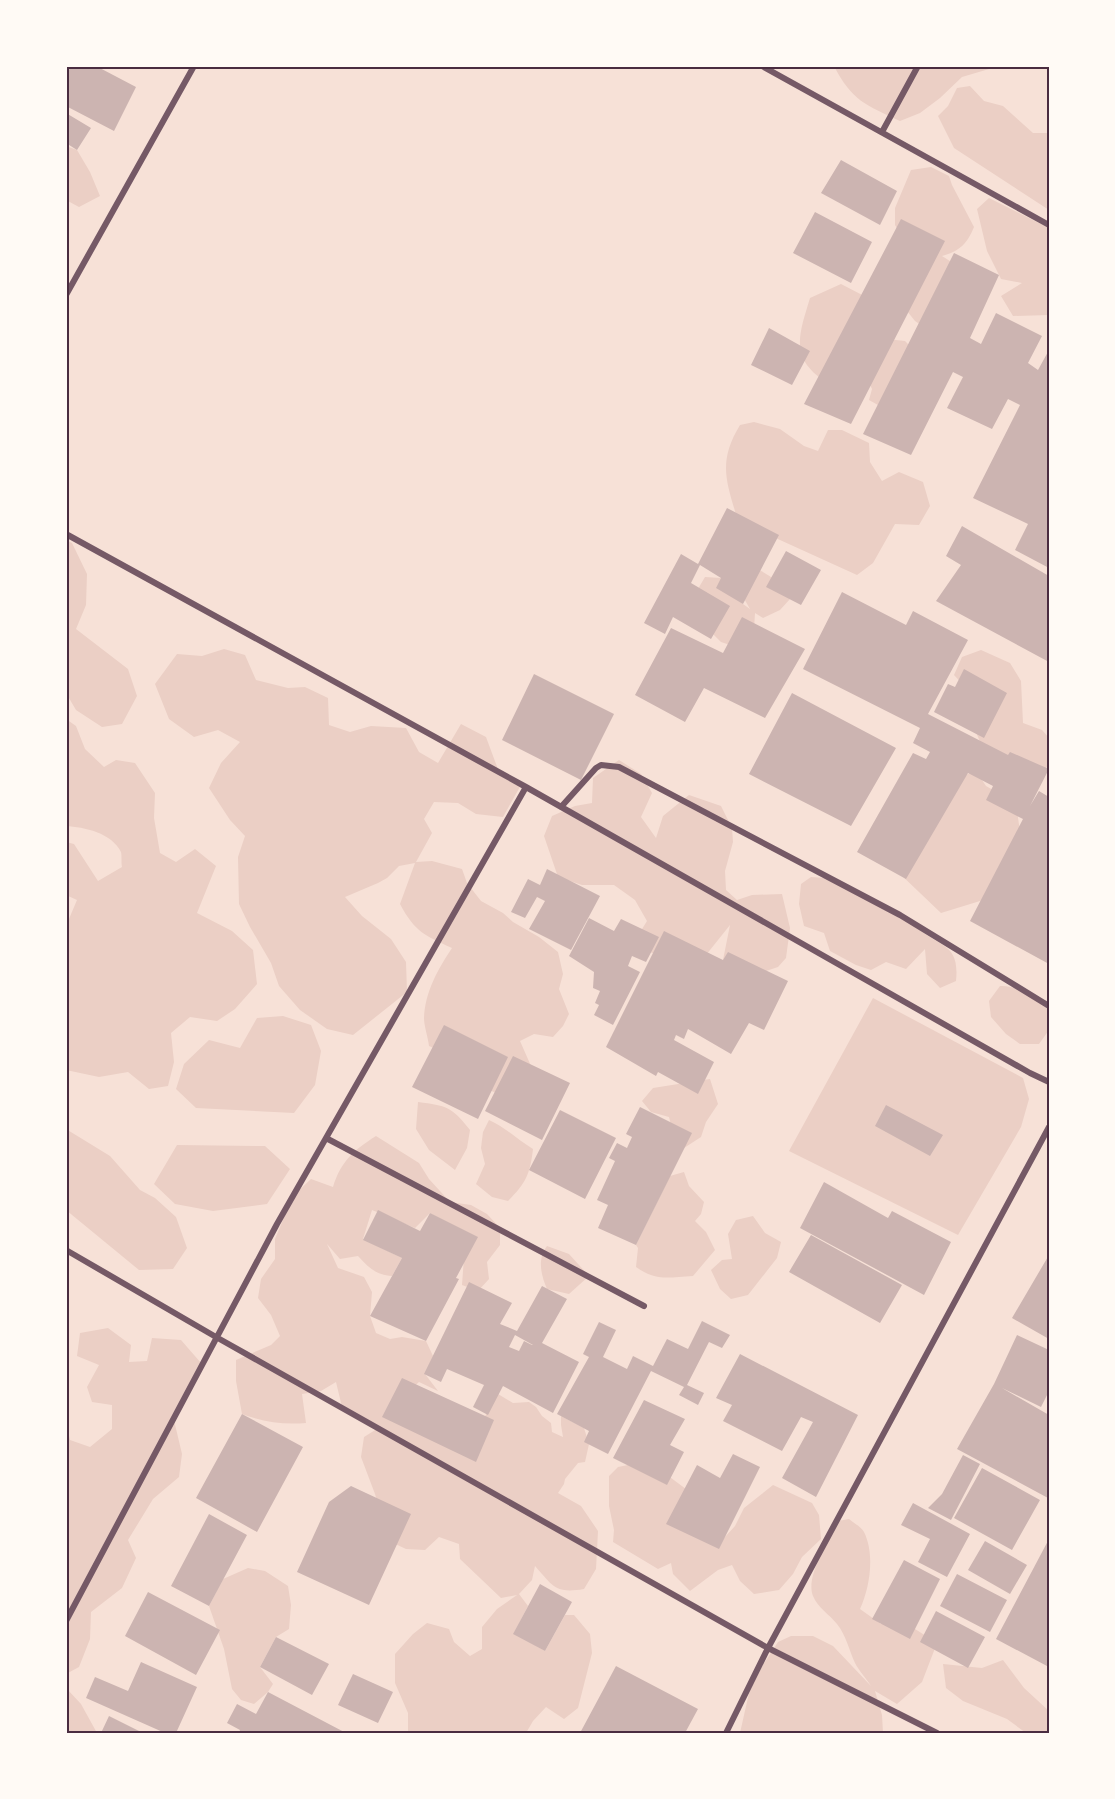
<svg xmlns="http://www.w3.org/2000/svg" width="1115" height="1799" viewBox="0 0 1115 1799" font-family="'Crimson Pro',serif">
<rect width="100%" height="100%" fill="#f7e1d7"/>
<!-- green -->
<path fill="#ebcfc5" d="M834,66h157l-2,3 -27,8 -22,21 -20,15 -20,8c-34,-16 -48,-20 -66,-55z
M970,86l14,15 19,5 30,27h16v77l-95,-62 -16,-32 10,-10 9,-18z
M66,146l11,4 13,22 10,24 -21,11 -13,-7z
M931,167l18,9 3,9 22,42c-7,17 -14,24 -32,29l11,7 -29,64 -9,-6 -8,-10 -4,-73 -8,-13v-17l16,-38z
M989,198l58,29 2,3v85l-36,1 -12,-20 21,-13 -21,-4 -14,-28 -10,-42z
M841,284l27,14 -42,84c-37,-24 -27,-47 -16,-84z
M887,339l18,2 9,9 -36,55 -9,-5 3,-11 -6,-13z
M754,422l26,7 24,17 14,5 10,-21h14l27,13 1,19 12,19 17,-9 24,10 7,24 -11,19 -24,-1 -22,39 -16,12 -88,-40 -29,-6c-11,-43 -25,-63 0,-104z
M66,540l6,3 15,31 -1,31 -10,24 52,40 9,27 -15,28 -20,3 -26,-17 -10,-17z
M747,564c16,7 29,15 42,27l1,8 -10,11 -17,8 -8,-5 -1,16 -18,18 -15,-5 -9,-9 -17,-39 10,-17 16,1 22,26 7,5 -8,-14z
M224,649l21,6 11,25 32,8 17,-1 23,11 1,27 21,7 21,-6 35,2 13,24 19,11 23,-39 25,13 13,35 22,13 -18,32 -27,-3 -18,-11 -24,-1 -10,17 8,14 -16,29 16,-1 30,8 5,14 14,18 22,12 10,9 26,15 19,15 5,22 -4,15 10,25 -6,12 -10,11 -19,-3 -14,7 11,25 -33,28 -21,-10 -18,-25 -30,-13c-1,-9 -5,-20 -5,-28 1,-26 14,-49 28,-70 -28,-13 -37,-16 -52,-44l15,-41 -16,3 -12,12 -9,5 -33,14 17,19 29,23 15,23 1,30 -54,43 -26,-6 -27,-19 -21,-24 -8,-23 -21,-36 -11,-23 -1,-47 7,-21 -15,-16 -21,-32 12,-25 19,-21 -22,-12 -24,7 -25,-18 -14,-35 22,-30 25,2z
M981,650l29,13 11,18 2,42 19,7 7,8v23l-2,6 -12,14 -50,-27 -14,-34 -3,-30 -14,-15 8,-18z
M66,719l10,7 9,23 19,18 12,-7 19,3 20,30 -1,25 6,35 16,9 19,-13 21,17 -19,47 35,18 21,19 4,34 -22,25 -18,12 -27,-4 -19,16 3,29 -6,24 -19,3 -21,-17 -29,5 -33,-7v-144l11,-26 -11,-5v-53l8,2 24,37 24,-14c-1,-4 0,-11 -1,-15 -9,-19 -37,-25 -55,-26z
M619,760l22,14 11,19 -11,24 15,21 7,-22 26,-21 32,11 11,22 1,14 -8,29 1,19 11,10 15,-5 30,-1 8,34 -4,30 -8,9 -12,4 -43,-11 7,-35 -28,35 -18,3 -38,-12 -7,-17 8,-13 -12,-21 -21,-15h-32l-24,-8 -14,-41 8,-20 23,-10 17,-3 1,-25z
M976,771l10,15 30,17 4,29 -27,65 -52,16 -43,-41 62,-95z
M811,877l14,1 90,48c24,22 45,16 41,55l-16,7 -13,-14 -2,-25 -19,20 -20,-7 -15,8 -15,-5 -26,-14 -6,-18 -20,-7 -5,-22 2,-20z
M1000,986c19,-1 35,13 49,24v20l-10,14h-19l-14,-10 -15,-17 -2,-16z
M873,998l150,80 6,21 -8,28 -63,108 -169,-84z
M283,1016l28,9 10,26 -6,34 -21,28 -98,-5 -20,-19 8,-25 25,-24 31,8 17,-30z
M710,1079l8,25 -12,18 -5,15 -17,11 -10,-11 -5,-20 -18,-5 -9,-11 11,-13z
M418,1102c29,4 33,4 52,28l-3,18 -12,22 -26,-20 -13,-21z
M489,1120c16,7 29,20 44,29 -3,25 -7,34 -25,52l-16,-4 -16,-13 9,-20 -4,-16 2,-16z
M66,1129l44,27 30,34 15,8 21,19 11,31 -14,21 -34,1 -73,-60z
M376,1136l43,27 10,16 21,23 21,3 16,9 13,14v17l-13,17 2,17 -11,12 -16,-6 2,-28 5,-18 -39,-26 -15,15 -43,-18 -9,29 39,19 -10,18c-16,-1 -23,-8 -34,-20l-18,3 -13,-15 11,24 26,9 8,15 -2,24 6,17 14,6 12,-2 24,4 7,15 -8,18 13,17 -19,-9 -14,13 72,35 21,-36 15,9 16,-1 7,5 6,9 9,7 1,9 11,5 -2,-12v-9l23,12 5,16 -4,18 -7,1 -13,16 -1,5 -6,9 23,13 17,25 -2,38 -12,20c-29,5 -31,-3 -49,-23l-3,14 -13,14 9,12 -14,27 31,18 20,-36h9l16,19 2,19 -14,55 -14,11 -18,-12 -13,14 -7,12h-118v-20l-13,-30v-29l18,-20 14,-11 22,6 5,13 16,14 12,-7v-22l15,-18 20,-14 -16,3 -41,-39 -1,-15 -20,-7 -14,13 -19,-1 -17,-8 -14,-47 -14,-37 3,-20 16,-10 -38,-20 -6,-25 -15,9 -19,3 4,29c-23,2 -42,-1 -64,-9l-6,-33v-21l35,-15 9,-9 -9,-21 -13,-17 3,-19 14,-20v-20l18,-43 18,-17 22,8c8,-26 21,-37 43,-51z
M177,1145l88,1 25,23 -23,35 -54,7 -38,-7 -21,-20z
M684,1172l5,14 15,16 -3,12 -6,7 11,11 9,18 -22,26c-24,1 -36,6 -57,-9l2,-19 -2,-3 34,-69z
M753,1216l12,17 16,9 -4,16 -29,37 -17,4 -11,-10 -9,-19 11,-10 10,-1 -4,-25 8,-14z
M547,1246l22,8 20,22 -20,18 -22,-5c-6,-14 -10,-30 0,-43z
M108,1328l23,17 -2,17 18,-1 5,-23 29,2 20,23 -28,53 9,38 -3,23 -26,22 -25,41 8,18 -14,30 -31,24 -1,27 -11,28 -13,7v-250l4,16 20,7 22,-18v-24l-20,-3 -5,-15 12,-22 -22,-9 3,-23z
M638,1463l25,9 27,20 34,46 11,-12 9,-18 29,-23 39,18 7,12 2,24 -19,18 -9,17 -14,16 -25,4 -14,-13 -8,-16 -14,5 -28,21 -17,-17 -2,-11 -13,6 -45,-27 1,-12 -5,-24v-30l9,-9z
M849,1519c5,4 12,8 15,13 11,22 6,55 -4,77l21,15 23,-2 33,21 -15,39 -25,22 -22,-13 7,24 1,18h-143l9,-40 12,-25 17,-26 13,-6h22l20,10 38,40c-5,-8 -12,-15 -16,-23 -6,-13 -9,-28 -18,-39 -8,-10 -19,-16 -24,-28 -8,-18 16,-58 25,-75z
M248,1568l17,3 23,15 3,19 -2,24 -13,8 -16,30 13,17 -5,8 -14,12 -13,-4 -9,-11 -8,-40 -15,-43 14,-27z
M1003,1660l21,28 25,23v22h-23l-19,-14 -44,-18 -17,-13 -3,-24 39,4z
M67,1689l14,15 16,29h-31z"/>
<!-- building -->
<path fill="#ccb4b1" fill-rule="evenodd" d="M71,66h25l40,21 -22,44 -48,-25v-30z
M66,113l25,15 -14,22 -11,-7z
M841,160l56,31 -17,34 -59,-32z
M815,212l57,30 -21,41 -58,-30z
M901,219l44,22 -94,183 -47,-20z
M954,253l45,22 -29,63 11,6 15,-31 46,23 -14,27 10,7 11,-20v218l-34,-18 13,-26 -55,-26 47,-93 -12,-6 -16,30 -45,-21 16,-31 -10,-5 -42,83 -48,-21z
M769,328l41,23 -18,34 -41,-20z
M727,508l52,27 -36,69 -27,-16 5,-10 -21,-13 -9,18 39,23 -19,33 -38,-22 -8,17 -21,-11 37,-69 17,10z
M962,526l87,50v86l-113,-61 25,-36 -15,-9z
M786,551l35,19 -20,35 -35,-18z
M842,592l64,33 7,-14 55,29 -40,74 80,41 2,-3 39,17 -19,37 9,-15 10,6v167l-79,-43 53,-102 -37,-19 7,-14 -25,-13 -62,106 -49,-27 56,-99 13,6 4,-7 -17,-9 7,-15 -117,-59z
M742,617l63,32 -40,69 -61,-30 -19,34 -50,-27 36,-67 52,25z
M964,669l43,24 -23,45 -50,-26 14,-28 7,3z
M534,674l80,40 -33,66 -79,-40z
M792,693l104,55 -45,78 -102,-52z
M547,869l53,27 -29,54 -42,-21 16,-28 -8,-4 -12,21 -14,-6 17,-33 12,6z
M589,918l25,13 7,-12 38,18 -13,25 -14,-6 -4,10 12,6 -27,53 -19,-10 5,-10 -4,-2 5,-12 -7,-3 1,-16 -25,-16z
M664,931l59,29 5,-8 60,29 -24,49 -15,-7 -18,31 -43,-25 -4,10 -8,-4 -2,5 40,22 -16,32 -40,-22 -2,4 -50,-29z
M444,1025l64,32 -30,62 -66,-32z
M513,1056l57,27 -28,57 -57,-29z
M886,1105l57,30 -13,21 -55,-30z
M640,1107l52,26 -56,112 -38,-17 10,-23 -11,-5 18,-39 -6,-3 8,-15 10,5 5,-11 -6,-3z
M560,1110l56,28 -31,61 -56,-29z
M824,1182l64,36 4,-7 59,31 -27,53 -124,-67z
M378,1210l42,21 10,-18 48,24 -22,41 3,1 -33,62 -56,-25 32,-58 -39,-18z
M811,1235l91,50 -22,38 -91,-51z
M1049,1255v84l-37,-21z
M469,1282l43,21 -12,21 17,7 25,-45 25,13 -25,44 37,19 -26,51 -50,-27 -15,29 -15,-8 11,-22 -37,-16 -6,13 -17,-8zM515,1335l18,10h-1l-8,-4 -5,10 -10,-4z
M702,1321l28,14 -8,13 -13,-6 -22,43 17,8 -6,12 -19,-10 5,-8 -33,-16 -43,83 -24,-12 5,-11 -32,-17 32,-57 -6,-3 16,-32 17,8 -13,27 24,12 6,-13 20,10 14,-27 21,10z
M1017,1335l32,15v41l-8,16 -39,-19 47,27 -1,83 -91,-49 37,-65z
M740,1354l118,61 -42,82 -34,-19 31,-56 -12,-5 -19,34 -59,-30 9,-16 -16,-7z
M402,1378l92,42 -18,42 -94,-45z
M644,1400l41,19 -15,26 14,7 -17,33 -54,-27z
M242,1414l61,33 -46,85 -61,-34z
M733,1454l27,13 -41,82 -53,-25 31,-59 23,13z
M963,1455l17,9 -29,56 -23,-12 14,-14z
M982,1468l58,32 -28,50 -58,-32z
M351,1486l60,28 -42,91 -72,-33 32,-70z
M913,1503l57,31 -23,43 -29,-15 12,-23 -29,-14z
M209,1514l38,21 -38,71 -38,-20z
M1049,1539v123l-2,4 -51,-27z
M985,1541l42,24 -17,29 -42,-24z
M904,1560l36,19 -30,60 -38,-20z
M957,1574l50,26 -17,32 -50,-26z
M540,1584l32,18 -27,49 -32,-17z
M148,1592l72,38 -24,45 -71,-39z
M936,1611l49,26 -17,31 -48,-26z
M276,1637l53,27 -17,31 -52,-28z
M141,1662l56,25 -21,46h-11l-79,-35 9,-21 33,14z
M616,1666l82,43 -13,24h-105z
M353,1674l40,18 -15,31 -40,-18z
M268,1692l78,41h-107l1,-3 -13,-7 10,-19 19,10z
M109,1716l34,17h-42z"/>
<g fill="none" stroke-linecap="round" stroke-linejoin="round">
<!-- minor -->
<path stroke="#755966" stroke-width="6" d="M762,66l287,159
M882,132l36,-66
M66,295l128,-229
M66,534l460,253 504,286 19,9
M561,807l35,-39 5,-3 18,2 281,148 149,91
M326,1138l318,168
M66,1250l150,87 552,311 169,85
M66,1621l211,-397 249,-437
M726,1733l42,-85 281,-521"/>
</g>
<!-- border -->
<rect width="1115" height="1799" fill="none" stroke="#fffaf5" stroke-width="135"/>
<rect x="68" y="68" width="980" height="1664" fill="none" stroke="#4a2c40" stroke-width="2"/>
</svg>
